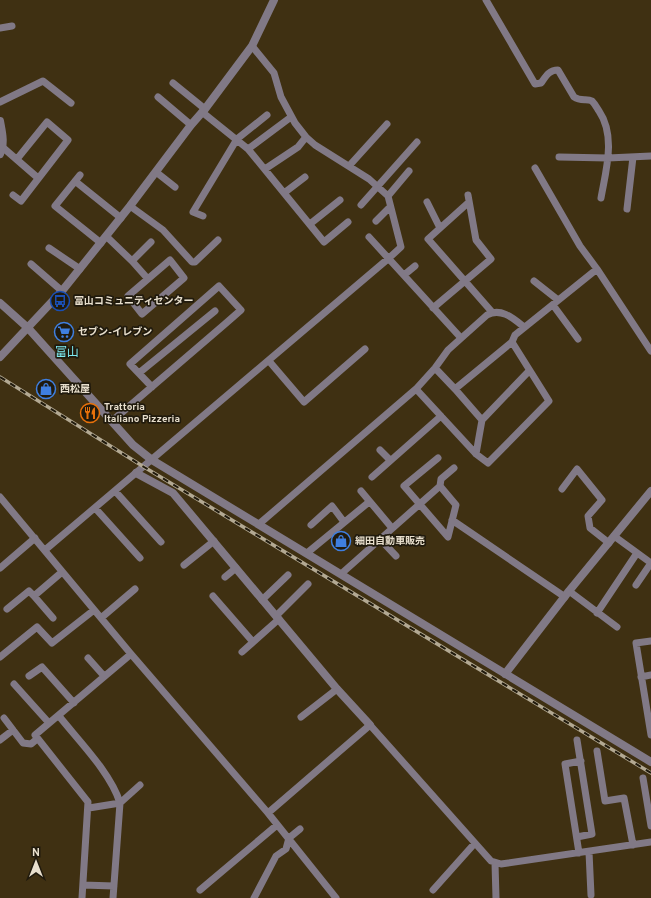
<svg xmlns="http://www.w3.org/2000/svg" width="651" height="898" viewBox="0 0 651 898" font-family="Overpass,'Noto Sans JP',sans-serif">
<rect width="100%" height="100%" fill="#3f3012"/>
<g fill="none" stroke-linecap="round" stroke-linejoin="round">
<!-- minor -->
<path stroke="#817986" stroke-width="7" d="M486,0l49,84 6,-1c5,-7 8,-13 17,-13l16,27c7,5 13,1 18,4 3,3 5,7 7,10 17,25 7,59 2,87
M0,28l12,-2
M173,83l32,26
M158,97l33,28
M0,102l43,-21 28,22
M202,112l46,37 36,44 21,-16
M0,145l38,33
M248,149l43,-32
M559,157l49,1 43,-2
M349,166l38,-42
M535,168l45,78 17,23 54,82
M265,169l33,-22 8,-10
M156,172l19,15
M80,175l-25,31 46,37
M75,181l46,37
M284,193l40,49 24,-20
M13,195l8,6 47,-61 -21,-18 -30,37
M388,196l21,-25
M427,202l13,26
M469,202l-41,37 64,73
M361,205l56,-63
M130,206l33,24 29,32h3l23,-22
M627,209l6,-52
M203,216l-10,-4 44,-73 30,-24
M376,221l14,-14
M310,224l30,-24
M106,236l26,25 16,18
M369,237l92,101
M49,248l31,21
M170,260l14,18 -42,36 -14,-18z
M132,261l19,-19
M31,264l31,27
M404,275l11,-9
M534,281l24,19
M553,305l25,34
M433,308l58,-49 -15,-19 -8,-45
M269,361l35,41 61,-53
M435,368l20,21
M139,373l76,-62
M416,389l60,65 12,9 61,-62 -37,-59
M482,420l47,-49
M112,421l113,-97 16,-14 -22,-24 -89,78 22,23
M380,450l10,10
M476,454l6,-34 -27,-31 57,-47 3,-7 82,-66
M438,458l-34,28 44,51 8,-32 -16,-19
M372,477l69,-61
M562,489l15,-20 25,31 -14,16 2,12 19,15
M115,491l46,51
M361,491l31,37
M0,497l131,157 137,159 68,85
M95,508l45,50
M452,520l113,77
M259,524l157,-135 19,-21 13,-18 39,-35c14,-8 27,4 37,12
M311,525l21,-19 12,16
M614,536l37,27 -15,22
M380,539l16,17
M45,550l344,-292 12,-11 -13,-51 -19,-17 -54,-34 -9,-8 -11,-14 -14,-26 -7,-24 -22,-27
M307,553l62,-51
M184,565l30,-24
M0,568l35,-30
M341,574l99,-88 1,-7 13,-11
M225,577l11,-9
M569,591l48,36
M213,596l40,46
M262,600l26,-25
M7,609l22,-18 5,5
M597,613l40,-60
M276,616l32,-32
M53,618l-19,-22 28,-24
M101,618l34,-29
M651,641l-15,2 15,92
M242,652l37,-33
M0,657l37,-30 15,16 42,-33
M88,658l16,18
M29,676l13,-9 32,36
M641,677l10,-2
M14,684l35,39
M59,716c19,24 52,57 61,87l-7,95
M301,717l36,-28
M4,718l19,25 8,1 6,-5
M0,740l13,-10
M597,751l8,50 19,-3 9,47
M643,778l8,48
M89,808l31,-5 20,-18
M268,813l102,-88 121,136 10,3 150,-22
M577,837l15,-3 -15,-94
M589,852l2,43
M579,853l-14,-89 16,-3
M495,863l1,35
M83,885l31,1
M200,890l77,-65
M433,890l42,-47
M82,898l6,-96 -53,-67 96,-81
M254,898l22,-42 10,-7 3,-11 11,-9"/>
<!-- tertiary -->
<path stroke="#817986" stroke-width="8" d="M0,121c2,11 5,22 0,33
M0,303l28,25 105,117 19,15 499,302
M0,357l62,-66 68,-85 61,-81 14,-16 47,-63 22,-46
M136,473l37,20 164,196 33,36
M505,674l64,-83 82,-100"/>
<!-- rail casing -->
<g stroke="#b3a993" stroke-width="3.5">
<path id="rail" d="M0,377l144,90 507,306"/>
</g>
<!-- rail -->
<use href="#rail" stroke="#201a0d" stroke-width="2" stroke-dasharray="6" stroke-linecap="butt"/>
</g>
<!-- icons -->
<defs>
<g id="bus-ring" transform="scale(1)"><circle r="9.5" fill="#201a0d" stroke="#1a4fb4" stroke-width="1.5"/><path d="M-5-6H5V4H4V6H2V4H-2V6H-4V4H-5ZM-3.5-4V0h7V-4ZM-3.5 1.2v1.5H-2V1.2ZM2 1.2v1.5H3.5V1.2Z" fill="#1a4fb4"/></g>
<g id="supermarket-ring" transform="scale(1)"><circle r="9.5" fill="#201a0d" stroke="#3f7fe0" stroke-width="1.5"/><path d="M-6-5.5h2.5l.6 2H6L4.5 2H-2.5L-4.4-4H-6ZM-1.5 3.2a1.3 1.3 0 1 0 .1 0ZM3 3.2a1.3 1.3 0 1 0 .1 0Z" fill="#3f7fe0"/></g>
<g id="shop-ring" transform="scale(1)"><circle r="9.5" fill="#201a0d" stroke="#3f7fe0" stroke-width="1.5"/><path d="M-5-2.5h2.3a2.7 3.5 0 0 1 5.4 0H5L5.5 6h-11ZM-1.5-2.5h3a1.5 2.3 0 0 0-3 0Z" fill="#3f7fe0"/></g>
<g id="restaurant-ring" transform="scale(1)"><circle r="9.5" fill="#201a0d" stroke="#e8710a" stroke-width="1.5"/><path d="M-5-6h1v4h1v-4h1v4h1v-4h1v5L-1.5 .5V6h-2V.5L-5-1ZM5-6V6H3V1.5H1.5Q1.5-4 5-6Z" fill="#e8710a"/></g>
</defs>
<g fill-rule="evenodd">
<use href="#bus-ring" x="60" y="301"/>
<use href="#supermarket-ring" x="64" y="332"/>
<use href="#shop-ring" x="46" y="389"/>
<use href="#restaurant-ring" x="90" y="413"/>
<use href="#shop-ring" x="341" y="541"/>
</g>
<g text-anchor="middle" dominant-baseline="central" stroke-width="3.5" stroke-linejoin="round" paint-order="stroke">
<!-- poi labels -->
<g font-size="10" font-weight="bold" fill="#e8dfcd" stroke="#201a0d" text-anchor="start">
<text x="74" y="301">富山コミュニティセンター</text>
<text x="78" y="332">セブン-イレブン</text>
<text x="60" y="389">西松屋</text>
<text x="104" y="407">Trattoria<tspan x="104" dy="12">Italiano Pizzeria</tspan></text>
<text x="355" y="541">細田自動車販売</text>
</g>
<!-- quarter labels -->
<g font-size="12" fill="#7eeaf0" stroke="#201a0d">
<text x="67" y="353">富山</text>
</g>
</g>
<!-- north arrow -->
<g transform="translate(36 862)" stroke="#201a0d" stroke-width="3" paint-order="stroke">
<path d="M0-3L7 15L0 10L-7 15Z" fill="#e8dfcd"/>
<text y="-6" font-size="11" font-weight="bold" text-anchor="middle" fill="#e8dfcd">N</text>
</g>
</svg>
